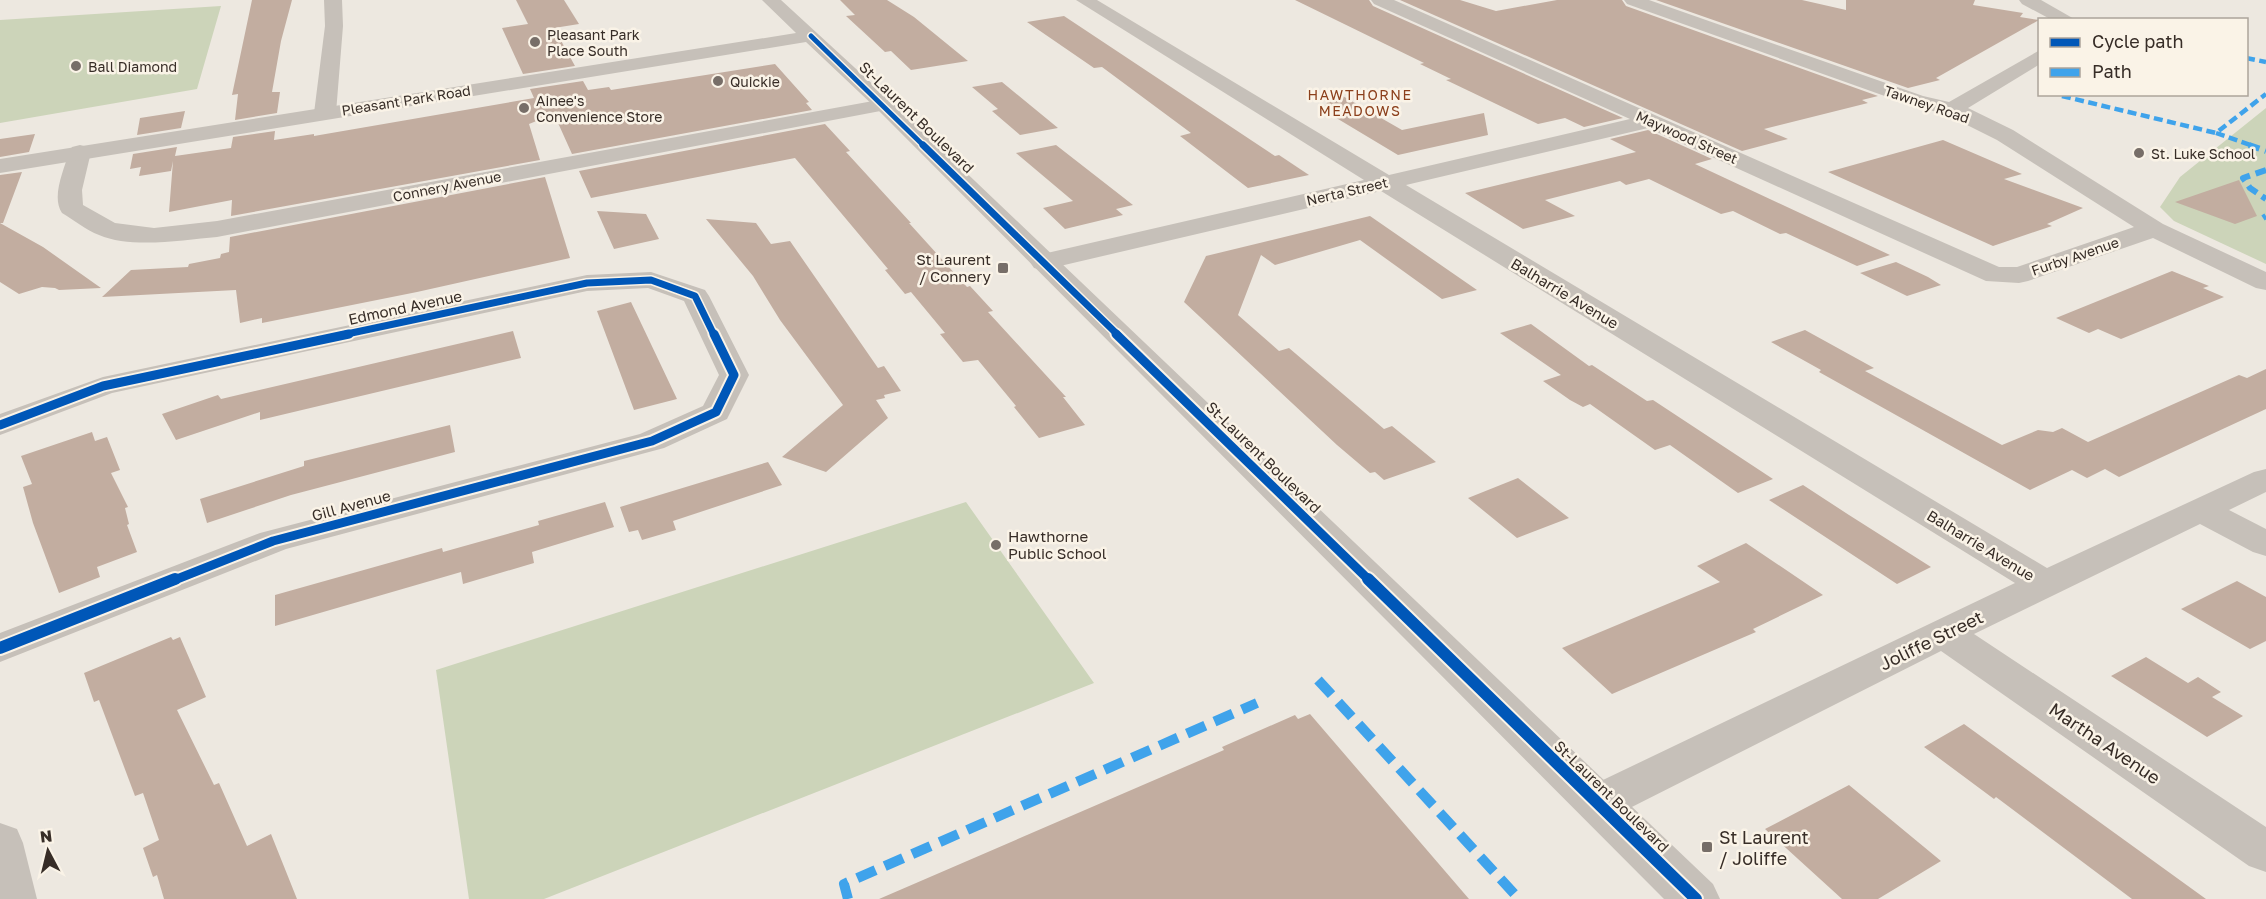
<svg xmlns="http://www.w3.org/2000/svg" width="2266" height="899" viewBox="0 0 2266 899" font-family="'Golos Text',sans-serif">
<rect width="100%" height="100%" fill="#ede8e0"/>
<!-- green -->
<path fill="#ccd4b9" d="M221,6l-24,83 -197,34v-103z
M2266,108v156l-92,-43 -14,-14 20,-30z
M966,502l128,181 -550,216h-75l-33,-229z"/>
<!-- building -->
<path fill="#c2ada0" d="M252,0h40l-11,41 -9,51h8l-3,21 -42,7 3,-26 -6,1z
M516,0h48l15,24 -25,4 21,38 -52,8 -21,-46 26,-4z
M840,0h47l27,17 54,44 -57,9 -20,-19 -6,1 -39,-36 9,-1z
M1295,0h74l4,6 250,112 -39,9 -19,-9 -27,6 -92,-44 5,-1 -31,-15 4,-1z
M1400,0h60l36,11 61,-11h65l4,6 252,90 -16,4 6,3 -104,26 24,10 -46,12z
M1656,0h146l44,10v-10h129l-2,5 50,8 -3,4 19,3 -103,58 4,2 -32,8z
M1064,16l211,140 4,-1 30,20 -61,13 -68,-52 11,-3 -89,-66 -8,1 -67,-46z
M775,64l34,38 -3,1 6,7 -240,44 -18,-40 -25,10 11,36 -309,56 1,-16 -63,12 4,-51 -2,10 -32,5 2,-9 -11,2 3,-15 44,-7 -2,9 56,-8 2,-11 42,-6 -1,9 40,-6v2l220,-38 -4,-9 53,-8 5,9 21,-3 2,3z
M1002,82l56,46 -38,7 -28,-24 6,-2 -26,-22z
M1334,91l68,39 82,-17 4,22 -90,20 -75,-45z
M185,111l-4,17 -44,7 3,-17z
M825,124l25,27 -4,1 65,71h-2l58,64 3,-1 23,25 -5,1 78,85h-3l22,28 -46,13 -25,-31 2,-1 -38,-46 -15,2 -23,-28 5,-1 -34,-41 -6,2 -20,-24 3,-1 -93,-111 -204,40 -12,-27z
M1648,130l64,29 -17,5 195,91 -33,11 -71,-33 -6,1 -47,-23 -12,3 -72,-35 -23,6 -6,-4 -75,19 30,16 -52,13 -58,-36 171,-41 -26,-13z
M35,134l-6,18 -29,5v-18z
M1943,140l79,34 -18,5 79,29 -36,16 5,2 -59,20 -165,-74z
M1056,145l77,60 -17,4 7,6 -58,14 -22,-21 30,-7 -57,-48z
M22,172l-19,51h-3v-48z
M545,177l25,81 -153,34 -155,31v-5l-22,5 -4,-33 -134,7 29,-27 57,-3 1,-3 31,-6 1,-4 8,-2 1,-15z
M2239,180l18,36 -22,8 -60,-22z
M597,211l49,3 13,25 -45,10z
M1370,216l107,74 -35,9 -82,-59 -85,25 -14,-10 -23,60 41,36 10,-3 95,81 8,-3 44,36 -52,18 -9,-8 -5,1 -33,-28 -153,-143 22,-46z
M706,219l50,4 15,21 19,-3 88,127 6,-2 17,25 -17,4 1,3 -9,2 12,18 -62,54 -44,-15 61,-52 -63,-85 -27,-44z
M0,223l43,24 58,41 -42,2 -4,-2 -13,-1 -23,7 -19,-12z
M1896,262l32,15 13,8 -34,11 -47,-23z
M2172,271l37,15 -6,2 21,9 -103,42 -23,-10 -9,4 -33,-15z
M631,302l46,97 -43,11 -37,-99z
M1531,324l58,42 3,-1 55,36 6,-1 120,79 -35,14 -68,-48 -15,5 -65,-46 -7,3 -13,-7 -27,-19 18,-6 -61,-42z
M1805,330l69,38 -9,3 137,74 36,-15 15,2 9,-4 26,14 151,-67 8,3 19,-9v40l-147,68 -14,-8 -18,9 -15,-8 -42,20 -211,-118 2,-2 -50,-28z
M513,331l8,27 -261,62v-8l-84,28 -14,-26 56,-19 3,4z
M450,425l5,27 -164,43 -84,28 -7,-24 104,-33v-5z
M92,432l3,9 12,-4 13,33 -9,3 17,34 -3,1 4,16 -2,1 10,27 -40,15 3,10 -41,16 -26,-70 -10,-36 9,-3 -11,-28z
M768,462l14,23 -109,36 3,9 -34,10 -4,-10 -9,2 -9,-25z
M1518,478l51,40 -52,20 -49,-40z
M1803,485l46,30 82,52 -34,17 -128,-84z
M605,502l9,25 -82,25 2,11 -71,21 -2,-12 -186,54v-31l167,-47 1,4 96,-27 -1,-4z
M1746,543l77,52 -70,34 3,3 -144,62 -50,-46 158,-66 -23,-16z
M2237,581l29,16v44l-16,8 -69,-40z
M171,637l2,3 7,-3 26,60 -29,13 37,75 5,-2 28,63 24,-12 26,65h-133l-7,-24 -4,2 -10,-29 16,-8 -16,-47 -8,3 -36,-96 -5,2 -10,-29z
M2146,657l42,26 10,-6 23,15 -9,5 31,19 -36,21 -96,-61z
M1310,714l159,185h-590l345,-149 -2,-3 73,-32 3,4z
M1964,724l69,50 173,125h-74l-136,-102 -2,2 -70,-52z
M1849,785l92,76 -63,38h-36l-77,-70z"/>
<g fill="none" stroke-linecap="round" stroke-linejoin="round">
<!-- minor -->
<path fill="#c6c0b9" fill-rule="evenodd" d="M324,0h18l1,26 -7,87 -4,4 -7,2 -7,-2 -4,-4 11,-87z
M1076,0h21l292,175 241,-56 -256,-115 -3,-4h23l605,267h18l117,-40 -137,-87 -52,-26 -35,-9 -283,-101 -3,-4h25l274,96 26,6 91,-52v14l-72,44 45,22 150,94 103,48v18l-10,-2 -103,-50 -125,43 -9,2 -33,-2 -338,-153 -242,57 641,383 207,-96 12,-3v23l-37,18 37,19v27l-13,-4 -53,-28 -226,110 292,193v45l-17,-6 -308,-215 -327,165 -16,5 -16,-5 -7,-13 7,-13 433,-207 -634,-392 -338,79 -9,-2 -4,-6 4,-6 330,-76z
M2019,0h22l35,20h-24l-30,-16z
M884,99l7,2 3,4 -3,4 -674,128c-34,3 -86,12 -118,-2 -13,-5 -25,-15 -37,-22 -11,-16 2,-43 7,-61l3,-5 8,-2 8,2 3,5 -9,38 1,15 32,18 39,5 63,-7z
M651,272l54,18 4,6 40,79 -22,44 -63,29 -378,101 -286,113v-29l260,-100 380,-99 63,-28 16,-31 -35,-74 -36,-13 -61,3 -475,102 -112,42v-21l103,-37 484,-102z
M0,823l17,6 6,14 14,56h-37z"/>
<!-- tertiary -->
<path fill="#c6c0b9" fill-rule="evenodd" d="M762,0h19l110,101 822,783 7,15h-56l-787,-790 -71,-67 -806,131v-14l796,-126z"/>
<!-- quiet-far2 -->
<path stroke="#3fa3eb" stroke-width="4.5" stroke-dasharray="9 4.5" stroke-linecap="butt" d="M2246,58l20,4
M2062,96l154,37 50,-39
M2216,133l37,13"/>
<!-- quiet-far1 -->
<path stroke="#3fa3eb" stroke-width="6" stroke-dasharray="11 6" stroke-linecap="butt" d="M2249,145l17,6
M2266,170l-23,8 7,10 16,11
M2263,218l3,-2"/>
<!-- quiet -->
<path stroke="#3fa3eb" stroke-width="10" stroke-dasharray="20 10" stroke-linecap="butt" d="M1318,680l201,219
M848,899l-4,-15 413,-181"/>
<!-- cycleway-far3 casing -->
<g stroke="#faf3e7" stroke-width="8">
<path id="cycleway-far3" d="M811,36l113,110"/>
</g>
<!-- cycleway-far2 casing -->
<g stroke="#faf3e7" stroke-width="10">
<path id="cycleway-far2" d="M923,145l195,190
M342,335l245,-52 64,-3 44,16 19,39"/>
</g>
<!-- cycleway-far1 casing -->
<g stroke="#faf3e7" stroke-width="13">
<path id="cycleway-far1" d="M1116,334l254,247
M0,425l103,-39 246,-52
M172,581l101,-40 379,-100 64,-29 18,-37 -20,-41"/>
</g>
<!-- cycleway casing -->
<g stroke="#faf3e7" stroke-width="16">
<path id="cycleway" d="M1368,579l328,320
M0,648l175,-69"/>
</g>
<!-- cycleway-far3 -->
<use href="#cycleway-far3" stroke="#0057b8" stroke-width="5"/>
<!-- cycleway-far2 -->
<use href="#cycleway-far2" stroke="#0057b8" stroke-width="7"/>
<!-- cycleway-far1 -->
<use href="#cycleway-far1" stroke="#0057b8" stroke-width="9"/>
<!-- cycleway -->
<use href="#cycleway" stroke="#0057b8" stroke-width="12"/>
</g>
<!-- markers -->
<g fill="#776e68" stroke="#faf3e7" stroke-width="2">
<circle cx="535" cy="42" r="6"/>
<circle cx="76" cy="66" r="6"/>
<circle cx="718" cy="81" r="6"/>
<circle cx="524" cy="108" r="6"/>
<circle cx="2139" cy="153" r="6"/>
<rect x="997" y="262" width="12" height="12" rx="3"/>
<circle cx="996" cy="545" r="6"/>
<rect x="1701" y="841" width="12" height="12" rx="3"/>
</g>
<g text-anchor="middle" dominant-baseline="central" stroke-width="5" stroke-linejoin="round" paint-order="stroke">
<!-- far-poi labels -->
<g font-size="14" fill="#372d27" stroke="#faf3e7" text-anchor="start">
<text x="547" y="34">Pleasant Park<tspan x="547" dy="16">Place South</tspan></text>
<text x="88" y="66">Ball Diamond</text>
<text x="730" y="81">Quickie</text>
<text x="536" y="100">Ainee's<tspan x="536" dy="16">Convenience Store</tspan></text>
<text x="2151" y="153">St. Luke School</text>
</g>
<!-- far-neighbourhood labels -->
<g font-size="14" letter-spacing="1.5" fill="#8b3f1b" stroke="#faf3e7">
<text x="1360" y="94">HAWTHORNE<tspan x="1360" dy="16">MEADOWS</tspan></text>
</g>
<!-- far-street labels -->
<g font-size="14" fill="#372d27" stroke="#faf3e7">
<text transform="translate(406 100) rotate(-9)">Pleasant Park Road</text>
<text transform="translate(1927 104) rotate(19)">Tawney Road</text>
<text transform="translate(1687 137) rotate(24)">Maywood Street</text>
<text transform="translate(447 186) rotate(-11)">Connery Avenue</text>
<text transform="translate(1347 191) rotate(-13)">Nerta Street</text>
<text transform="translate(2075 256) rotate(-19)">Furby Avenue</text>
</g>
<!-- street labels -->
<g font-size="15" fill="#372d27" stroke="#faf3e7">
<text transform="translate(917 117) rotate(44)">St-Laurent Boulevard</text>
<text transform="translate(1565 293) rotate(31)">Balharrie Avenue</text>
<text transform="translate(405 307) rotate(-12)">Edmond Avenue</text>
<text transform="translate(1264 457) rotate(44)">St-Laurent Boulevard</text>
<text transform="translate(351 505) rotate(-15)">Gill Avenue</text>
<text transform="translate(1981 545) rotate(31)">Balharrie Avenue</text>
<text transform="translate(1612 796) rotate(44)">St-Laurent Boulevard</text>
</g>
<!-- poi labels -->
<g font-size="15" fill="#372d27" stroke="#faf3e7" text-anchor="end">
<text x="991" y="259">St Laurent<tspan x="991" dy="17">/ Connery</tspan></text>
<text x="1008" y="536" text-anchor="start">Hawthorne<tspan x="1008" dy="17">Public School</tspan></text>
</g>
<!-- near-street labels -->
<g font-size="18" fill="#372d27" stroke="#faf3e7">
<text transform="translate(1931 640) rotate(-26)">Joliffe Street</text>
<text transform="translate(2105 743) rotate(34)">Martha Avenue</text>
</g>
<!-- near-poi labels -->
<g font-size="18" fill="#372d27" stroke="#faf3e7" text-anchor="start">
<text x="1719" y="837">St Laurent<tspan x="1719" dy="21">/ Joliffe</tspan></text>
</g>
</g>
<!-- legend -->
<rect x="2038" y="18" width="210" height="78" fill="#faf3e7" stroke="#aca49a" stroke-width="1.5"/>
<rect x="2050" y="38" width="30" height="9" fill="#0057b8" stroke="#aca49a" stroke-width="1.5"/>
<text x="2092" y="48" font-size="18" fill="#372d27">Cycle path</text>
<rect x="2050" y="68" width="30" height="9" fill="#3fa3eb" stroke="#aca49a" stroke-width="1.5"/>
<text x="2092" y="78" font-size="18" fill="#372d27">Path</text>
<!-- north arrow -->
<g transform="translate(48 851) rotate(353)" stroke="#faf3e7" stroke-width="4.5" paint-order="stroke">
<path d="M0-4.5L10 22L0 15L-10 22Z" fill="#372d27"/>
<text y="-9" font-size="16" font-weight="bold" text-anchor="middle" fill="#372d27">N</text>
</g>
</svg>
